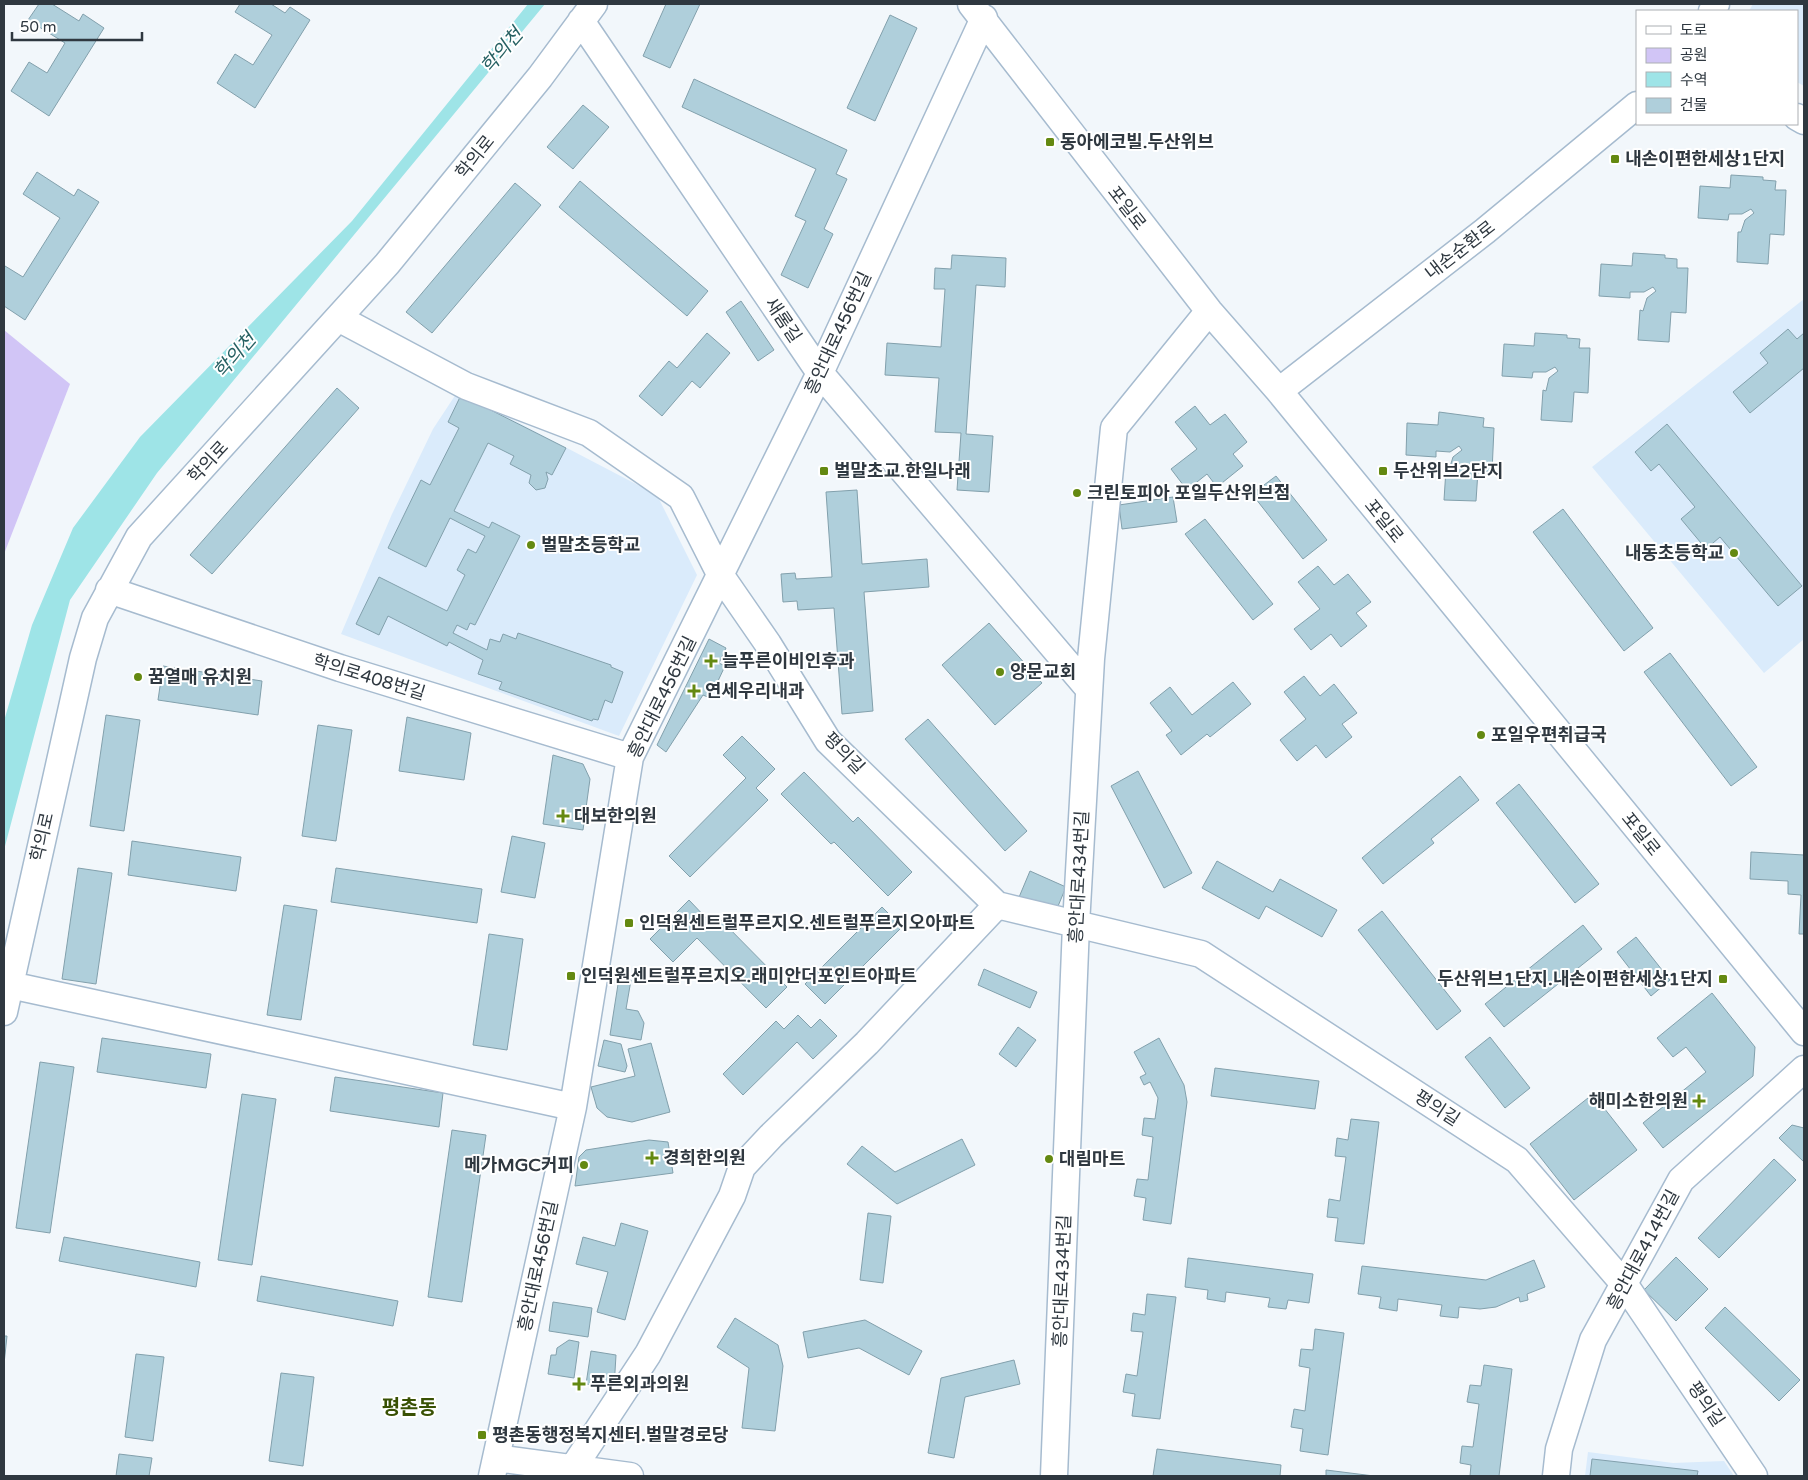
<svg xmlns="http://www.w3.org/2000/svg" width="1808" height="1480" viewBox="0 0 1808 1480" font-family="'Varela Round','Noto Sans KR',sans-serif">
<rect width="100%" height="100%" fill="#f2f7fb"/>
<!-- built -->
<path fill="#daebfb" d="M1753,4h51v82l-7,-4v-71h-48z
M1804,299v340l-40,34 -172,-206z
M458,391l199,104 40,80 -78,161 -278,-102 51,-120 41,-85z
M1588,1452l85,11 51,-2 10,15h-149z"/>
<!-- green -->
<path fill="#d1c5f6" d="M4,330l66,54 -66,170z"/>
<!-- water -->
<path fill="#9ee4e7" d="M528,4h17l-388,469 -87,127 -66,250v-129l28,-96 41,-97 67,-91 212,-216z"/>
<!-- building -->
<path fill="#afcfdb" stroke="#82a0ac" d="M39,4h13l27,17 4,-7 21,14 -55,88 -38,-25 18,-29 18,11 18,-30 -37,-23z
M240,4h31l14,9 5,-6 20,13 -55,88 -38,-25 18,-29 18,11 19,-30 -37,-23z
M666,4h34l-30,64 -27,-12z
M890,15l27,13 -42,93 -28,-13z
M694,79l153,71 -11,24 11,5 -23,50 9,5 -25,54 -27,-13 25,-54 -11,-5 21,-47 -134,-62z
M583,105l26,22 -36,42 -26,-22z
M37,172l37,24 4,-7 21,13 -74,118 -21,-14v-38l1,-2 18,11 37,-59 -37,-24z
M1731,175l32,2v3l13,1 -1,9h11l-2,45 -14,-1 -2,30 -31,-2 1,-30h3l4,-12 9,-7 -3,-4 -9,5h-13l-1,6 -30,-2 2,-32 30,2z
M580,181l128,110 -21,25 -128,-109z
M515,183l26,22 -109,128 -26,-21z
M1633,253l32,2v3l12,1v9h11l-2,45 -15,-1 -2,30 -31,-2 2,-30 3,1 4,-13 9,-7 -3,-4 -9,5h-14v6l-31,-2 2,-32 31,2z
M952,255l54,3 -1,29 -29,-2 -10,149 27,2 -4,56 -32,-2 4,-57 -26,-1 4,-54 -54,-3 2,-32 54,4 4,-58h-11l1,-21 16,1z
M741,301l33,49 -16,11 -32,-49z
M1788,329l9,10 7,-6v35l-54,45 -17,-21 35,-29 -8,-10z
M707,333l23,20 -30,35 -8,-7 -30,35 -23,-20 30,-35 8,7z
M1535,333l32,2v3l13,1 -1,9h11l-2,45 -14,-1 -2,30 -31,-2 2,-30 3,1 3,-13 9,-7 -3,-4 -9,5h-13l-1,6 -30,-2 2,-32 30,2z
M337,388l22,20 -147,166 -22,-19z
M461,395l105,53 -14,27 -6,-3 2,7 -3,9 -9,2 -7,-7 2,-8 -21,-11 4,-8 -26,-13 -34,68 35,17 3,-6 28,14 -45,89 -5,-2 -3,7 -10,-5 -4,8 34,17 3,-11 10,3 3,-8 13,5 2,-6 93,32v2l12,5 -11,31 -7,-3 -7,20 -5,-1 -1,2 -93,-32 3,-7 -24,-8 5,-14 -34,-18 -2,4 -59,-30 -9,19 -23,-11 23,-47 68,34 18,-36 -8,-5 11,-21 8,4 9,-17 -35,-18 -24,49 -38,-19 33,-68 9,5 29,-57 -11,-6z
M1195,406l15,19 15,-11 22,28 -14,12 10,12 -26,21 -10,-13 -20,16 -16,-21 26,-20 -22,-27z
M1439,412l45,6 -1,9 11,1 -2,44 -14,-1 -2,30 -32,-1 2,-31 3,1 4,-13 9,-7 -3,-4 -9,6 -14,-1v6l-30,-2 1,-32 31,2z
M1667,424l135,162 -24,20 -58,-69 -14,12 -25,-30 14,-12 -36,-43 -8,7 -16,-19z
M1276,476l51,64 -24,19 -51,-65z
M857,490l5,74 65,-5 2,28 -65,5 9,119 -31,3 -8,-106 -36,2 -1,-9 -14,1 -2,-28 14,-1 1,6 36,-2 -6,-85z
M1173,497l4,25 -55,7 -3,-24z
M1563,509l90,119 -29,23 -91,-119z
M1205,519l68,85 -20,16 -68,-86z
M1318,566l16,19 14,-11 23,28 -15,11 11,13 -26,21 -10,-13 -20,16 -17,-21 26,-20 -22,-27z
M989,623l53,60 -47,42 -53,-60z
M709,639l17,9 -7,15 6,3 -15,32 -7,-3 -37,57 -9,-7z
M1670,653l87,114 -26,19 -87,-114z
M163,666l99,15 -4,34 -100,-15z
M1304,676l16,20 14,-12 23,29 -15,11 10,13 -26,21 -10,-13 -19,16 -17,-21 26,-21 -22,-27z
M1233,682l18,22 -41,33 -3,-3 -26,21 -15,-20 6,-4 -22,-28 20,-16 22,28z
M106,715l34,5 -16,111 -34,-5z
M407,717l64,16 -7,47 -65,-9z
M928,719l99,112 -22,20 -100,-112z
M318,725l34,5 -16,111 -34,-5z
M742,736l33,33 -19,19 12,12 -78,77 -21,-21 77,-78 -23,-23z
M553,755l30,9 7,15 -7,51 -40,-6z
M1138,771l54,102 -28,15 -53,-102z
M804,772l49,50 5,-5 54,55 -24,24 -54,-54 -3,2 -50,-50z
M1460,776l19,24 -48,39 3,4 -51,41 -21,-26z
M1519,784l80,100 -24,19 -79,-100z
M512,836l33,7 -10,55 -34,-6z
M132,841l109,16 -5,34 -108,-16z
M1751,852l53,3v79h-5l2,-39 -13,-1v-13l-38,-2z
M1217,861l56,31 7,-13 57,31 -15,27 -56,-31 -7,13 -57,-31z
M78,868l34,5 -16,111 -34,-5z
M336,868l146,21 -5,34 -146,-21z
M1030,871l36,16 -10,24 -39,-9z
M689,900l19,20 7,-6 72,73 -21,21 -69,-70 -24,24 -23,-23z
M284,905l33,5 -16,110 -34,-5z
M882,907l20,20 -77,77 -20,-20z
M1382,911l79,100 -24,19 -79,-100z
M1583,925l19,24 -98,78 -19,-23z
M489,934l34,5 -16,111 -34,-5z
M1636,937l34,43 -19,16 -34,-44z
M984,969l53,23 -7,16 -52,-23z
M619,978l12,2 -5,29 12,2 6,12 -3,17 -31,-5z
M1712,993l43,54 -2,29 -90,72 -20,-25 63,-51 -20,-25 -13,10 -16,-19z
M798,1015l13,13 9,-9 17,17 -24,23 -16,-17 -54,53 -20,-21 53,-53 8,8z
M1018,1027l18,13 -20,27 -17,-13z
M1490,1037l40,51 -25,20 -40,-51z
M102,1038l109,16 -5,34 -109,-16z
M1159,1038l25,47 3,17 -16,122 -28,-4 3,-22 -12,-2 3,-17 11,1 5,-43 -11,-2 2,-17 11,1 3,-21 -8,-16 -6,3 -4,-8 6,-3 -12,-22z
M604,1040l17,4 6,22 -2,6 -27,-6z
M651,1043l19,69 -38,10 -25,-5 -10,-9 -6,-21 44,-11 -7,-27z
M40,1062l34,5 -24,166 -34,-5z
M1215,1068l104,13 -4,28 -104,-13z
M335,1077l108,16 -4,34 -109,-16z
M242,1094l34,5 -24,166 -34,-5z
M1593,1094l44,56 -63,50 -44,-56z
M1351,1119l28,3 -15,122 -29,-3 3,-23 -11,-1 2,-18 11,2 6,-44 -11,-1 2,-18 11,2z
M1792,1125l12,3v34l-25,-24z
M452,1130l34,5 -24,167 -34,-5z
M962,1139l13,26 -78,39 -50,-40 15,-18 33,26z
M649,1140l19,2 5,31 -98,13 4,-29 7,-7z
M1774,1159l22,21 -77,78 -21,-20z
M868,1213l23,3 -8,67 -23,-3z
M621,1223l27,8 -23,89 -28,-8 11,-40 -32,-8 7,-27 32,9z
M64,1237l136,25 -4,25 -137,-26z
M1676,1257l32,32 -32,32 -32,-31z
M1188,1258l125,16 -4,29 -21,-3 -2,9 -18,-2 2,-9 -44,-6 -1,10 -18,-3 1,-9 -23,-3z
M1534,1260l11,27 -18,7 1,6 -8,2 -1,-5 -23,10 -16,2 -21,-2 -1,11 -18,-2 2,-11 -44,-6 -1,12 -18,-3 2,-11 -23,-3 4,-28 124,14z
M261,1276l137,25 -5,25 -136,-25z
M1147,1294l29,3 -16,122 -28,-3 3,-22 -12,-2 3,-18 11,2 6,-44 -12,-1 2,-18 12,2z
M553,1302l39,6 -4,29 -39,-6z
M1725,1307l75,73 -21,21 -74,-73z
M735,1318l43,27 5,21 -8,65 -33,-3 7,-60 -32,-21z
M865,1320l57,31 -13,24 -50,-27 -51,10 -5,-26z
M1315,1329l29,4 -16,122 -28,-4 3,-22 -12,-2 3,-18 11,2 5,-43 -11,-2 2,-17 12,1z
M4,1336h3l-3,28z
M569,1340l10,2 -5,36 -26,-4 3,-19h5l1,-7z
M591,1351l25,4 -2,33 -28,-4z
M136,1354l28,3 -11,84 -28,-4z
M1014,1360l6,24 -55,13 -11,61 -26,-5 13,-75z
M1484,1365l28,4 -13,107h-29l1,-11 -11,-2 2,-17 11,1 6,-43 -12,-2 3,-17 11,1z
M281,1373l33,4 -11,89 -34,-5z
M1157,1449l124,16 -1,11h-127z
M119,1454l33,4 -3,18h-33z
M1592,1459l106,12 -1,5h-107z
M1326,1470l48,6h-48z"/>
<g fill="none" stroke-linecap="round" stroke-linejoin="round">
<!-- minor casing -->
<g stroke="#a6bbcf" stroke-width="29">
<path id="minor" d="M971,4l238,307 70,80 525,641
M1712,11l4,-7
M581,21l239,352 269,316
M1797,117l7,4
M338,318l128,68 123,47 92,64 40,79 47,68 60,97 169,164 204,49 316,206 108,125 129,191
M1279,391l206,-160 152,-126
M109,590l231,78 290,89
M10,985l563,122
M4,1012l79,-354 12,-40 44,-81 248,-273 153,-187 54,-73
M496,1458l134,18
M573,1468l75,-114 84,-158 10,-29 29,-31 96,-93 130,-138
M492,1476l81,-369 57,-350 190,-384 164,-355
M1054,1476l22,-551 15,-266 23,-231 95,-117
M1556,1476l3,-27 34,-109 88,-160 123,-111"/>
</g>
<!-- minor -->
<use href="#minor" stroke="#fff" stroke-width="26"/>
</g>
<!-- markers -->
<g fill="#648911" stroke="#fff" stroke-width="2">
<rect x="1045" y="137" width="10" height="10" rx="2.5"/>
<rect x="1610" y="154" width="10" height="10" rx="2.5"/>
<rect x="819" y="466" width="10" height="10" rx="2.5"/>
<rect x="1378" y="466" width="10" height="10" rx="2.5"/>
<circle cx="1077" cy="493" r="5"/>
<circle cx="531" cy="545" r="5"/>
<circle cx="1734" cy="553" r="5"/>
<path d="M708.5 653.5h5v5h5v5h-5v5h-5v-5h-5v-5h5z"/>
<circle cx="1000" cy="672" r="5"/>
<circle cx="138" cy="677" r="5"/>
<path d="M691.5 683.5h5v5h5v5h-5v5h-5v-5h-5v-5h5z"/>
<circle cx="1481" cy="735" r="5"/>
<path d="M560.5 808.5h5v5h5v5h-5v5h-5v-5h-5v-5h5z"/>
<rect x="624" y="918" width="10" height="10" rx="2.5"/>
<rect x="566" y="971" width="10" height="10" rx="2.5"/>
<rect x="1718" y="974" width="10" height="10" rx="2.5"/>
<path d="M1696.5 1093.5h5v5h5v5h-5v5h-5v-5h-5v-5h5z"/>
<path d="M649.5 1150.5h5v5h5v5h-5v5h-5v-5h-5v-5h5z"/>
<circle cx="1049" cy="1159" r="5"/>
<circle cx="584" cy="1165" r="5"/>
<path d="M576.5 1376.5h5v5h5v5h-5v5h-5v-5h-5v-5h5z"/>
<rect x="477" y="1430" width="10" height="10" rx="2.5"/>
</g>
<g text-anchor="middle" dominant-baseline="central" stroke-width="4" stroke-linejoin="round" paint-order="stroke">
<!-- poi labels -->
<g font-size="18" font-weight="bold" fill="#2f3840" stroke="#fff" text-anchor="start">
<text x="1060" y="142">동아에코빌.두산위브</text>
<text x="1625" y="159">내손이편한세상1단지</text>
<text x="834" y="471">벌말초교.한일나래</text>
<text x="1393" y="471">두산위브2단지</text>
<text x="1087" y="493">크린토피아 포일두산위브점</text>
<text x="541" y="545">벌말초등학교</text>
<text x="1724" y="553" text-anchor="end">내동초등학교</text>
<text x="722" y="661">늘푸른이비인후과</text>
<text x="1010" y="672">양문교회</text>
<text x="148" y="677">꿈열매 유치원</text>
<text x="705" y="691">연세우리내과</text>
<text x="1491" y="735">포일우편취급국</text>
<text x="574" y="816">대보한의원</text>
<text x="639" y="923">인덕원센트럴푸르지오.센트럴푸르지오아파트</text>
<text x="581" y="976">인덕원센트럴푸르지오.래미안더포인트아파트</text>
<text x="1713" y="979" text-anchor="end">두산위브1단지.내손이편한세상1단지</text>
<text x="1688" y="1101" text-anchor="end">해미소한의원</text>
<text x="663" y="1158">경희한의원</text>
<text x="1059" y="1159">대림마트</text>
<text x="574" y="1165" text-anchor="end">메가MGC커피</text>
<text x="590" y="1384">푸른외과의원</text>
<text x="492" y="1435">평촌동행정복지센터.벌말경로당</text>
</g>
<!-- street labels -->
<g font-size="18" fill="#2f3840" stroke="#fff">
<text transform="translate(475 157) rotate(-51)">학의로</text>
<text transform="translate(1127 208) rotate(52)">포일로</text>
<text transform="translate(1460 250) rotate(-38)">내손순환로</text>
<text transform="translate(783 320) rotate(56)">새롬길</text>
<text transform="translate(838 333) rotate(-65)">흥안대로456번길</text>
<text transform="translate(208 462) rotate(-47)">학의로</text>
<text transform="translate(1384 521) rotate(51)">포일로</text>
<text transform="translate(369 677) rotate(17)">학의로408번길</text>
<text transform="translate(662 697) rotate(-64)">흥안대로456번길</text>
<text transform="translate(844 753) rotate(46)">평의길</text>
<text transform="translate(1641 834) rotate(51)">포일로</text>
<text transform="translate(42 837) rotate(-77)">학의로</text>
<text transform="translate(1079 877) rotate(-87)">흥안대로434번길</text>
<text transform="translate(1437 1108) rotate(33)">평의길</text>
<text transform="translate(1643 1250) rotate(-62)">흥안대로414번길</text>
<text transform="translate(538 1266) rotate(-78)">흥안대로456번길</text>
<text transform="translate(1062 1281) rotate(-88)">흥안대로434번길</text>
<text transform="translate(1706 1404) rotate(56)">평의길</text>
</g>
<!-- water labels -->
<g font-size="19" font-style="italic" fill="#276163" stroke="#fff">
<text transform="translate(502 51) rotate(-49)">학의천</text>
<text transform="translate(235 356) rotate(-49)">학의천</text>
</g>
<!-- quarter labels -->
<g font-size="20" font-weight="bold" fill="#395104" stroke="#fff">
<text x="409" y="1408">평촌동</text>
</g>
</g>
<!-- border -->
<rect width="1808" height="1480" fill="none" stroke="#2f3840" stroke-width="10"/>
<!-- legend -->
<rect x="1636" y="10" width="162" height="115" fill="#ffffff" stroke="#acafb3"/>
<rect x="1646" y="26" width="25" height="8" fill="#ffffff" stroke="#acafb3"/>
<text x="1680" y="35" font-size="15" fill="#2f3840">도로</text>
<rect x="1646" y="48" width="25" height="15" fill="#d1c5f6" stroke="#acafb3"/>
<text x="1680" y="60" font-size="15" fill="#2f3840">공원</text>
<rect x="1646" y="72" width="25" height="15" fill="#9ee4e7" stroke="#acafb3"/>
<text x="1680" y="85" font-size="15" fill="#2f3840">수역</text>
<rect x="1646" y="98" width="25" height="15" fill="#afcfdb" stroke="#acafb3"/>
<text x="1680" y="110" font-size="15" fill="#2f3840">건물</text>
<!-- scale -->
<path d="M12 32v8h130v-8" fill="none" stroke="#2f3840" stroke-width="2.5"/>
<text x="20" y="32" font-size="15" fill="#2f3840" stroke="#ffffff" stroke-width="4" paint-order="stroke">50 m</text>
</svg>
